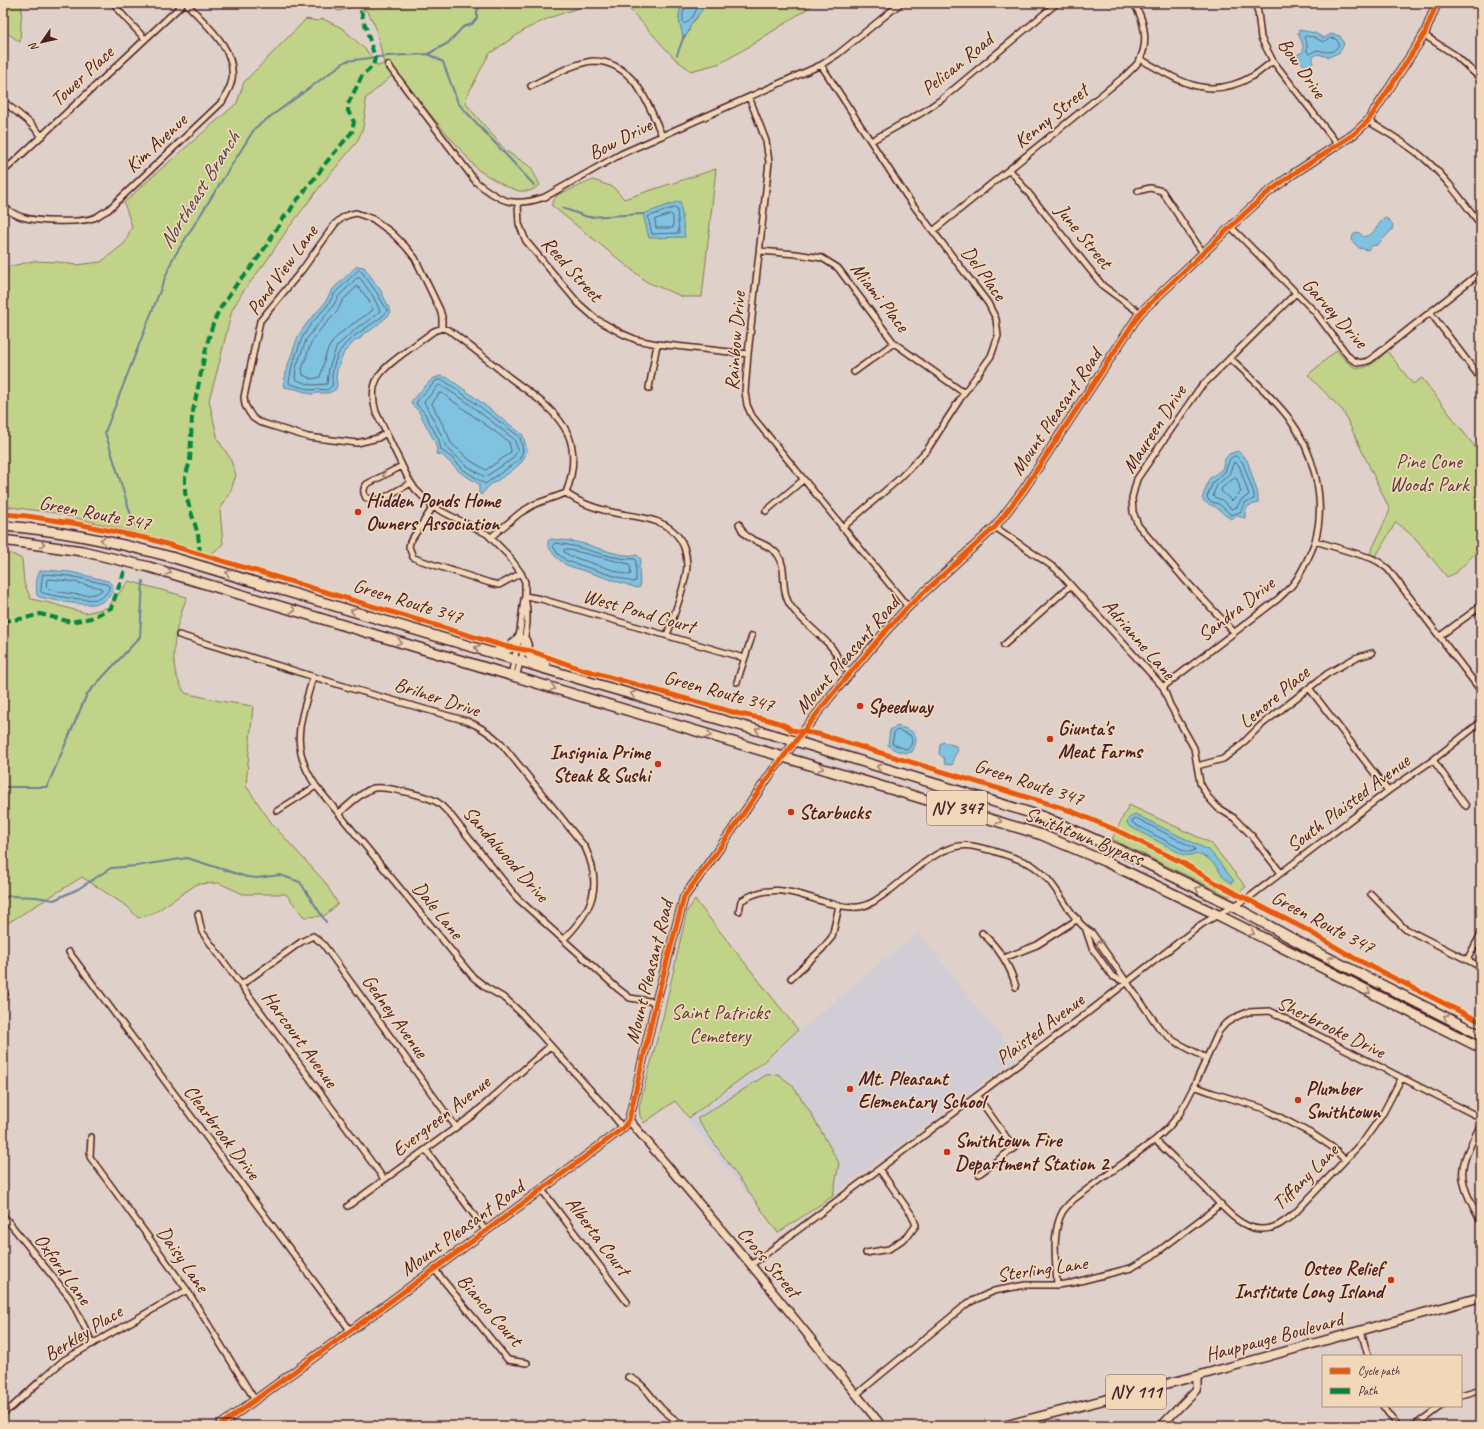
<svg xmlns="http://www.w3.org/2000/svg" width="1484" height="1429" viewBox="0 0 1484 1429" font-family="Caveat,sans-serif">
<rect width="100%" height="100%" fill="#dfd1c9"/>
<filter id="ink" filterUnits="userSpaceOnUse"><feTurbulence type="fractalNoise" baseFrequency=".025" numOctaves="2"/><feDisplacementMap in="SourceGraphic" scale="8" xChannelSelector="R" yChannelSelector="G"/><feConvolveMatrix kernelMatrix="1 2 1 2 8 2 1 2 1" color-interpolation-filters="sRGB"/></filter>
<g filter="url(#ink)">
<!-- built -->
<path fill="#d2ccd5" d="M918,932l99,125 -237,176 -93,-113 78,-60 26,-23z"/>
<!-- green -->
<path fill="#c1d388" stroke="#86795a" d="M3,3h19l-2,39 -16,-11z
M328,3h264l-43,15 -23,11 -37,25 -22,42 -1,8 40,47 25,16 9,18 -10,6h-11l-14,-5 -27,-16 -43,-50 -35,-43 -6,-3 -29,25 1,9 -3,20 -6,14 -35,42 -35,46 -22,33 -23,30 -10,17 -14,58 -9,32 9,40 12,18 6,17 -5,15 -11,20 3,34 -13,11 -63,-20 -92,-22 -52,-7v-238l31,-7 23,1 19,3 25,-3 24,-19 7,-17 -8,-23 29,-27 84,-73 7,-21 62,-63 11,2 6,-2 19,9 24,22 12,16 6,-2 -8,-36 -8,-16 -11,-6 -18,5 -9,-4z
M624,3h59c-7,15 -3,20 1,35l4,-5 3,-9 6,-6 4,-12 -1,-3h116l-66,43 -29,17 -30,8 -16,-12z
M716,169l-14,128h-19l-36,-15 -96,-77 6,-10 36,-15 20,7 11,12z
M1337,350c4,5 8,11 13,14 13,12 28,-5 37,-13l26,33 9,-6 59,77v92l-25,26 -9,4 -32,-39 -19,-16 -20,34 -6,-2 20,-44 -47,-99 -35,-36z
M3,552l7,1 12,6 2,24 7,16 19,4 35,10 22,-5 22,-27 58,16c-9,23 -16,47 -12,73 1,7 6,16 10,23l35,8 33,5 -7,80 27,39 52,57 13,22 -14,12 -20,1 -18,-23h-43l-24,-11 -22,1 -43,29 -16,5 -10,-11 -46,-30 -79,49z
M1129,805l82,38 35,44 -8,6 -10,3 -116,-57z
M695,900l103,130 -36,33 -73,55 -14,-17 -31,22 -4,-7 -1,-9 24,-90 24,-106z
M778,1074l14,11 17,25 30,53 -6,33 -55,37 -81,-114 69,-44z"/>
<!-- water -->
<path fill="#7fc3e0" stroke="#6a8198" d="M683,3h17l2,7 -11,14 -3,9 -5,5c-2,-15 -8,-19 0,-35z
M1299,30l16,3 9,5 7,-4 9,2 4,8 -4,8 -11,5 -12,-3 -4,3v6l-7,4 -9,-9 1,-4 5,-2v-7l-5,-12z
M680,201l5,36 -36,1 -6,-24z
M1385,218l4,2 4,5 -1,5 -15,15 -6,1 -3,4 -9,-2 -7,-7 1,-6 5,-3 6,5c13,-4 11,-11 21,-19z
M357,266l7,1 17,24 10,21 -2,3 -19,16 -6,2 -4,6h-3l-13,13 -7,18 -1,8 1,7 -1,4 -7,4h-11l-7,1 -15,-5 -12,-2 -1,-1 5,-21 10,-29 9,-13 17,-19 8,-14z
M440,376l8,2 21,15 54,42 4,16 -5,11 -13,11 -19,12 -9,10 -2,-2v-9l-18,-11 -19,-18 -6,-1 1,-4 -2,-8 -17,-32 -7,-6 1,-4 20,-21z
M1238,451l9,9 11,34v9l-10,3 -3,6v6l-8,-2 -6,3c-6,-3 -9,-7 -14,-11 -5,-4 -9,-2 -15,-9l7,-20 13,-10 3,-10 4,-5z
M551,539c12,1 23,2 34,5 17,5 35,13 52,11l4,4 -2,8 1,20 -2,1 -4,-1 -68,-22 -11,-9 -7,-10v-5z
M45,570l26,2 37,9c5,4 7,7 3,13 -3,4 -7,8 -12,9 -14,4 -46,-3 -60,-6l-2,-2c-1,-8 -1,-18 3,-24z
M896,726c16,4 26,7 16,26 -8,2 -18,-1 -24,-7l2,-15z
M943,742l13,4 2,4 -5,9v5l-3,1 -5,-1 -1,-6 -5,-4 1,-10z
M1135,814l75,37 21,26 3,4 -3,2c-11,-5 -15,-23 -28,-27 -5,-3 -13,0 -19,-1l-55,-29 -2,-3 1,-4z"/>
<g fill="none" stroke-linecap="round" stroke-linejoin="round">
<!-- shore -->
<path stroke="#5f6173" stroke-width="1" d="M686,3l-3,10v9l2,2c7,-6 13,-12 12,-21
M1306,36l8,1 9,5 8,-4 5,1 3,5c-5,11 -13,8 -22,6l-8,4 -2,-2v-8l-3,-6z
M674,208l3,1 2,24 -27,1 -4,-17z
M671,214l2,2v12h-17l-1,-8z
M359,270l2,1 16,22 10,17 -1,3c-15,14 -43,25 -50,46 -2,5 -4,12 -4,18 0,4 1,6 0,9l-5,4 -9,-1 -7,1 -21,-6 -1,-2 3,-16 10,-28 8,-13 17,-19 8,-13z
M357,278h3l13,18 7,15 -14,12 -7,3 -22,20 -8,22 -2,16 -15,1 -16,-5 -1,-2 1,-10 10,-28 9,-12 16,-19 8,-13z
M357,287l2,1 9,11 5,11c-14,11 -32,19 -42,34 -7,10 -7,22 -11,33l-8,2 -9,-4 -1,-6 9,-26 8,-12 17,-18 7,-13z
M437,380h6l12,8 65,49 3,14 -4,9 -34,24 -21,-14 -13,-13 -10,-7 -2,-10 -15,-28 -8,-8 2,-4z
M440,385l24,15 50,39 4,11 -6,9 -27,18 -18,-11 -21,-19 -3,-9 -19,-36 14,-16z
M440,393h2l67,49 2,8 -1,3 -24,17 -15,-9 -20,-18 -3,-8 -16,-31z
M1236,456l7,7 11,31v5l-9,4 -5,9 -9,3 -12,-11 -10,-3 -2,-4 6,-15 12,-10 4,-11 2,-3z
M1234,462l5,3 10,30 -8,5 -4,7 -6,2 -9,-9 -8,-3 -1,-2 4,-10 12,-11z
M1235,478l2,1 4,13 -9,9 -11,-10 1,-3z
M555,543c27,2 53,17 80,16l1,2v20l-3,1 -66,-21 -9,-7 -5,-8z
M566,549l63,15 1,2 1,8 -3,1 -58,-19 -6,-4v-2z
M43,574l27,2 36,8 3,2v3c-3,5 -6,9 -12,10 -9,2 -49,-3 -56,-7z
M49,579l20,2 32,7 1,2c-10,10 -39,2 -52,0l-4,-3 1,-7z
M897,730l13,5c3,4 2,9 -1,13l-3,1 -14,-5 2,-11z
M1136,818l58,30 1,2 -5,2 -5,-1 -49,-26 -4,-3z"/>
<!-- stream -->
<path stroke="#6a8198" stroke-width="2" d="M428,54l15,8 15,41 76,82
M677,55l7,-19
M562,208l26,9 55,-3
M134,525l-29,-93 67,-172 83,-132 91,-67 41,-5 41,-2 20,-11 15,-16 9,-3 5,-6v-7l4,-8
M3,787h44l40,-93 53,-57 3,-56
M3,898l7,-2 26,1 18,3 24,-11 33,-21 25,-2 51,-8 60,19 10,1 23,-3 20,7 26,40"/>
<!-- street casing -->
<g stroke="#4a1f2b" stroke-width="8">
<path id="street" d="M114,3l5,8 26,28
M1255,3l3,9 3,26 12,23 65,84
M1424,35l31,20 26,24
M1140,59c40,22 68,43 113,17 7,-4 13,-10 20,-15
M388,65l88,117c25,20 37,26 69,15l76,-43 200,-89 17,-11 63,-51
M821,65l86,132 81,106 8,16 2,17 -7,20 -27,37 -37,57 -28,29 -57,49
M531,86c15,-8 46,-24 62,-25 41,0 56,44 69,75
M749,97l17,44 3,21 -21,192 -3,38 2,13 5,11 156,191
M3,101l27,22 12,13
M1368,121c21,13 42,24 59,40 21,19 37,42 54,64
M871,141l52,-29 19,-13 115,-96
M1010,170l93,116 37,27
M3,172l181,-169
M1138,191l12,-3 12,3 41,62
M518,204l1,20 7,17 52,62 18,16 27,15 14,6 20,4 91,10
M3,206c6,5 12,9 19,11 15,5 57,6 72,1 5,-2 9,-6 14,-8l114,-108c4,-7 9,-15 10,-23 4,-31 -27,-55 -46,-76
M1231,227l84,85 34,45c7,6 12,7 21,3l111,-88
M933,231l193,-156c4,-5 12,-10 14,-16 9,-17 4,-42 -7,-56
M760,251l36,3 26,4 16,10 56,75 70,50
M1430,312l51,67
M854,372l40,-29
M649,388l8,-44
M386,433l-8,5 -21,5 -49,-6 -49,-15 -6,-4 -4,-6 -4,-7 -1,-8 16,-76 42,-51 33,-46 7,-6 6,-3 8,-2 17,6 19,14 14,14 9,11 25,52 2,7v11
M402,466l-35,18c-4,4 -4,9 -1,14l14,2 31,-17
M566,493c13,10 28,15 45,19 26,6 61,4 73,35 3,9 4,17 2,27 -4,21 -12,41 -19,61
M433,507l-23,35 -1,5 4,10 6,3 71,23 9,2 22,-12
M766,511l37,-31
M739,524c2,4 4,10 8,12 10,7 24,9 31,19 9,13 3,30 9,44 5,15 34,35 45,49 8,10 6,16 18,24
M995,527l61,42 107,118 7,18 24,43 6,35 8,14 10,11 16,10 18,18 29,37
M491,537l29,-24 15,-9 31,-11c7,-19 10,-40 2,-59 -12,-25 -38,-41 -59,-57 -20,-16 -40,-32 -60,-47l-7,-2 -8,3c-10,7 -20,15 -30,22 -23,17 -37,28 -28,59l32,66 7,11 18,18 54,27 21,21 13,18 4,9v14l2,14v13l-5,33 -6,21
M1315,541l56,17 8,4 9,7 93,122
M525,596l16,3 203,59
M1234,632l-49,-52 -47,-55 -5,-13 -1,-14 5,-19 62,-90 97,-96
M179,635l174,54 114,32c14,6 23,12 34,22l84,104c18,39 8,63 -21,92
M1440,636l41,-30
M1004,645l66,-59
M511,675l8,-37 5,-39
M313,677c-12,43 -25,68 3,109l157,191 14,11 19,11 16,15 89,99 12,15
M737,682l15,-46
M1163,687l115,-88c5,-5 11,-10 15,-15 7,-8 19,-33 22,-43 12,-42 -2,-91 -27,-124 -16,-21 -39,-41 -58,-59
M1309,688l79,103
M1433,760l33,46
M1197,766l26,-7 17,-13 20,-20 67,-52 28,-16 17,-5
M277,811l39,-25
M339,813c9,-7 23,-22 35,-25 12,-2 53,8 63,14 5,3 8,8 12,11l68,85 100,90 13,10 26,4
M1371,894l33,34 77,39
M739,911l2,-10c31,-20 55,-7 87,2 9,2 20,5 30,4 12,-1 22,-10 31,-16 23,-17 52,-50 83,-45 6,1 12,3 18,4 13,4 27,8 40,14 28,16 37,54 62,69l68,96 14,12 32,17
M198,914l4,18 182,247
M1086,930l6,18 20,28 13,6
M982,933c17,15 28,32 34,54
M69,952l281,378
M1004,958l33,-13 41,-26
M1467,960l14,-26
M791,978l31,-29 10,-12 7,-31
M241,985l60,-43 12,-6 10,8 133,183
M3,995l2,-1
M1194,1086l19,7 49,15 52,27 18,12 13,13
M977,1096l37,52 -35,26
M1481,1124c-24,47 -25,51 0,98
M91,1137l-1,20 97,133 68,110
M1155,1140c16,15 31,30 47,45 15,15 35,43 58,44 15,1 24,-7 35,-16l70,-74 17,-24 19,-36
M426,1150l60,81
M542,1190l85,112
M348,1206l125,-91 77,-69
M3,1215l67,83 23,46
M866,1253l23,-4 20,-14 7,-10 -4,-10 -33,-46
M751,1265l335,-251 116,-90 49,-28 137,-105 45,-31 48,-38
M435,1270l73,90 19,3
M1057,1285c-1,-22 -6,-54 6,-74 3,-4 7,-8 11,-12l81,-59 13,-12 12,-15 14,-27 25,-55 7,-8 12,-7 10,-4 22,-1 211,107
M1361,1331l7,25
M628,1377c16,5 23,21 34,32 7,7 15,12 23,17
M857,1394l111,-91 26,-12 31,-6h32l15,-2 59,-15 21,-12 69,-52
M1461,1395l20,-6
M1383,1406l15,20
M3,1413l9,-6 29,-27 23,-20 123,-70
M1414,1426l27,-20"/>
</g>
<!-- secondary casing -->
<g stroke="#4a1f2b" stroke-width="10">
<path id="secondary" d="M629,1120l122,145 131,161
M219,1426c136,-98 271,-197 404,-298l6,-8 27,-118 28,-105 35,-48 55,-80 56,-72 53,-63 25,-27 87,-80 29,-38 116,-176 102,-97 24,-22 27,-20 61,-40 14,-13 56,-86 13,-32
M1161,1426l35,-36 1,-4v-10"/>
</g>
<!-- primary casing -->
<g stroke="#4a1f2b" stroke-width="11">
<path id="primary" d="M1003,1426l194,-50 284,-79"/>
</g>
<!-- highway casing -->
<g stroke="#4a1f2b" stroke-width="12">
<path id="highway" d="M3,526c57,4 113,16 168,31l432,129 192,55 249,76 75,33 114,56 78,43 170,86
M3,540l79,11 67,16 808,242 85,26 62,26 114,54 263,133
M525,641l4,13 16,11
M494,653l16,-5 9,-10"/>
</g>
<!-- street -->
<use href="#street" stroke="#f1d8b8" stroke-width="5"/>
<!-- secondary -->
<use href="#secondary" stroke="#f1d8b8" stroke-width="7"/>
<!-- primary -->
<use href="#primary" stroke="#f1d8b8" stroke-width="8"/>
<!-- highway -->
<use href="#highway" stroke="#f1d8b8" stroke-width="9"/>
<!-- quiet -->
<path stroke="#00873e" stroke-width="4" stroke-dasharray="8 4" stroke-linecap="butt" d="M200,554l-2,-20 -13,-41v-15l5,-17 2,-45 15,-72 6,-20 6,-14 19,-28 9,-9 23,-32 2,-7 7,-8 3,-7 8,-8 5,-9 8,-8 5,-9 8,-8 8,-12 28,-33 2,-10 -6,-11v-7l14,-28 11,-10 2,-8 -14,-47 1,-8
M3,621l23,-3 14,-4 31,8 20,-4 20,-10 14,-38"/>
<!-- cycleway casing -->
<g stroke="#f1d8b8" stroke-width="8">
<path id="cycleway" d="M3,514l24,2 51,8 72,15 354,107 27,5 50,18 155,44c11,3 49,8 55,17l27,4 225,68 28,9 45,19 67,33 31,19 91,47 49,29 127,64
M219,1426c136,-98 271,-197 404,-298l6,-8 27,-118 28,-105 35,-48 55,-80 56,-72 53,-63 25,-27 87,-80 29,-38 116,-176 102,-97 24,-22 27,-20 61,-40 14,-13 56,-86 13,-32"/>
</g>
<!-- cycleway -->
<use href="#cycleway" stroke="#e8590c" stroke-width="5"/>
</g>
<!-- one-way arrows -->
<defs><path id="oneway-chevron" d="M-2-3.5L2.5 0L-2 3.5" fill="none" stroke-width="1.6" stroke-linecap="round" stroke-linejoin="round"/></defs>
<g stroke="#9e7c72">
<use href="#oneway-chevron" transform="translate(385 475) rotate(153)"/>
<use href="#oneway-chevron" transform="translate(103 540) rotate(-168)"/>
<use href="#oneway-chevron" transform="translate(42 544) rotate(8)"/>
<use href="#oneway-chevron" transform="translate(169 572) rotate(16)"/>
<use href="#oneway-chevron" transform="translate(228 573) rotate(-163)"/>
<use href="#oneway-chevron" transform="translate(293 610) rotate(17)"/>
<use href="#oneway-chevron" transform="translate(353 611) rotate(-163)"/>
<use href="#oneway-chevron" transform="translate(399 642) rotate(17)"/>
<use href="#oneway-chevron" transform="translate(477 648) rotate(-163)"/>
<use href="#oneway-chevron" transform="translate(553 688) rotate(17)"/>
<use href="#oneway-chevron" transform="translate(633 694) rotate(-164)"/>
<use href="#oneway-chevron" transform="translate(758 730) rotate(-164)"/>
<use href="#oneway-chevron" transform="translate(709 735) rotate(17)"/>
<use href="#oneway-chevron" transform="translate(879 767) rotate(-163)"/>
<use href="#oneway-chevron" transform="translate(821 768) rotate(17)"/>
<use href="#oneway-chevron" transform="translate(999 821) rotate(17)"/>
<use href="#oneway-chevron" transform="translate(1198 889) rotate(-153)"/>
<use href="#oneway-chevron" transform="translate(1252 933) rotate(27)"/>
<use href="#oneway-chevron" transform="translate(1099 943) rotate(-125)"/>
<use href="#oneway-chevron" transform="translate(1330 959) rotate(-153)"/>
<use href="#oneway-chevron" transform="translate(1368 992) rotate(27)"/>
<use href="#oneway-chevron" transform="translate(1446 1017) rotate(-153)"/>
</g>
</g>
<!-- markers -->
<g fill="#c8321e" stroke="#f1d8b8" stroke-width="1.5">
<circle cx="358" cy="512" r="4"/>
<circle cx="860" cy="706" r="4"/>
<circle cx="1050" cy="739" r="4"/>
<circle cx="658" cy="764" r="4"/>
<circle cx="791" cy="812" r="4"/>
<circle cx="850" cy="1089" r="4"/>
<circle cx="1298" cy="1100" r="4"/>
<circle cx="947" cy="1152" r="4"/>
<circle cx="1391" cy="1280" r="4"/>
</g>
<g text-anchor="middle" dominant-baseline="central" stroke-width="3.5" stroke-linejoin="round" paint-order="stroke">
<!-- shield labels -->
<g fill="#f1d8b8" stroke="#7c5655" stroke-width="1">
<rect x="927" y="791" width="60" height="34" rx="3"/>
<rect x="1106" y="1375" width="60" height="34" rx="3"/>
</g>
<g font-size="19" font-weight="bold" fill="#4a1f2b">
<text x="957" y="808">NY 347</text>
<text x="1136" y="1392">NY 111</text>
</g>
<!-- street labels -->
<g font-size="20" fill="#4a1f2b" stroke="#f1d8b8">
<text transform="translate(957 64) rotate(-39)">Pelican Road</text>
<text transform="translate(1302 68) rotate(55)">Bow Drive</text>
<text transform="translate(82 76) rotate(-43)">Tower Place</text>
<text transform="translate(1051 116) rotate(-39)">Kenny Street</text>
<text transform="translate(620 139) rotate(-27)">Bow Drive</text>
<text transform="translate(156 143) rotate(-43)">Kim Avenue</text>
<text transform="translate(1084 236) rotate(51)">June Street</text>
<text transform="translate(572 269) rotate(48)">Reed Street</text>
<text transform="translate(282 270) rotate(-54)">Pond View Lane</text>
<text transform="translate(984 273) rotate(54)">Del Place</text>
<text transform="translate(880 297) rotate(52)">Miami Place</text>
<text transform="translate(1335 313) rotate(48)">Garvey Drive</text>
<text transform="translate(735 341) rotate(-86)">Rainbow Drive</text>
<text transform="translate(1056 412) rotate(-56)">Mount Pleasant Road</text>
<text transform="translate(1154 429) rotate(-57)">Maureen Drive</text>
<text transform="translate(95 513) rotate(11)">Green Route 347</text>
<text transform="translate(408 601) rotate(17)">Green Route 347</text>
<text transform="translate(1236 609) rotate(-38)">Sandra Drive</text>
<text transform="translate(639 611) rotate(16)">West Pond Court</text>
<text transform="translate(1139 639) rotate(49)">Adrianne Lane</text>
<text transform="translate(847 655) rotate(-49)">Mount Pleasant Road</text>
<text transform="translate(719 691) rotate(15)">Green Route 347</text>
<text transform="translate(437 697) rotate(18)">Brilner Drive</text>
<text transform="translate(1274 697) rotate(-40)">Lenore Place</text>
<text transform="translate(1029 782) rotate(18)">Green Route 347</text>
<text transform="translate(1348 803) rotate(-37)">South Plaisted Avenue</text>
<text transform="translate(1084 836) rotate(22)">Smithtown Bypass</text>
<text transform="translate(506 854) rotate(49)">Sandalwood Drive</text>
<text transform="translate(438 910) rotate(51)">Dale Lane</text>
<text transform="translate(1323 922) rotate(28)">Green Route 347</text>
<text transform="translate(649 972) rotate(-76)">Mount Pleasant Road</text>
<text transform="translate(395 1016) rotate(54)">Gedney Avenue</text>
<text transform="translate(1331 1027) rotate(26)">Sherbrooke Drive</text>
<text transform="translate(1040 1029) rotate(-37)">Plaisted Avenue</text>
<text transform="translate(300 1039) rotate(54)">Harcourt Avenue</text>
<text transform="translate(441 1116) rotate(-38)">Evergreen Avenue</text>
<text transform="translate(222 1132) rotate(53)">Clearbrook Drive</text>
<text transform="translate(1305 1177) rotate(-45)">Tiffany Lane</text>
<text transform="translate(462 1228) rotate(-36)">Mount Pleasant Road</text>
<text transform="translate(598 1236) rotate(53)">Alberta Court</text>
<text transform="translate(183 1259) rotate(55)">Daisy Lane</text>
<text transform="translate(769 1262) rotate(50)">Cross Street</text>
<text transform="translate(63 1269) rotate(54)">Oxford Lane</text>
<text transform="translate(1042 1269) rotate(-8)">Sterling Lane</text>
<text transform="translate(490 1310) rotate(49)">Bianco Court</text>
<text transform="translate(83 1333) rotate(-32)">Berkley Place</text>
<text transform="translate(1274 1337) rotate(-15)">Hauppauge Boulevard</text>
</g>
<!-- park labels -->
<g font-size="20" fill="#5c3a39" stroke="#f1d8b8">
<text x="1429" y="461">Pine Cone<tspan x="1429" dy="23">Woods Park</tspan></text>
<text x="720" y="1012">Saint Patricks<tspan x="720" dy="23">Cemetery</tspan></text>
</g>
<!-- poi labels -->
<g font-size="20" font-weight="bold" fill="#4a1f2b" stroke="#f1d8b8" text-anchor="start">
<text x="366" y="500">Hidden Ponds Home<tspan x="366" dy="23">Owners Association</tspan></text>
<text x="868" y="706">Speedway</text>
<text x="1058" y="728">Giunta's<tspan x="1058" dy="23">Meat Farms</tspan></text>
<text x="650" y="752" text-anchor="end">Insignia Prime<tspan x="650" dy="23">Steak &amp; Sushi</tspan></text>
<text x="799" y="812">Starbucks</text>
<text x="858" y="1078">Mt. Pleasant<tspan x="858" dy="23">Elementary School</tspan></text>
<text x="1306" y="1088">Plumber<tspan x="1306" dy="23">Smithtown</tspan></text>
<text x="955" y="1140">Smithtown Fire<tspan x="955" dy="23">Department Station 2</tspan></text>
<text x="1383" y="1268" text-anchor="end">Osteo Relief<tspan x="1383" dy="23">Institute Long Island</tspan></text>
</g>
<!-- water labels -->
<g font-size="21" font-style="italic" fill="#55404f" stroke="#f1d8b8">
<text transform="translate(199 190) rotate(-58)">Northeast Branch</text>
</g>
</g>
<!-- margin -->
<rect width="1484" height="1429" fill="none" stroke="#f1d8b8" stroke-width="16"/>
<rect x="8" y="8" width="1468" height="1413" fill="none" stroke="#4a1f2b" stroke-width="1.5" filter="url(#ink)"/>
<!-- legend -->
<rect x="1322" y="1355" width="140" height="52" fill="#f1d8b8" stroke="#ae8e80"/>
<rect x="1330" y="1368" width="20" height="6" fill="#e8590c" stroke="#ae8e80"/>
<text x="1358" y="1375" font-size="12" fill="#4a1f2b">Cycle path</text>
<rect x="1330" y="1388" width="20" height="6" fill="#00873e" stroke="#ae8e80"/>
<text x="1358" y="1395" font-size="12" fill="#4a1f2b">Path</text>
<!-- north arrow -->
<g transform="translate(42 42) rotate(236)" stroke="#f1d8b8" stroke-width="3" paint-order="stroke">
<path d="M0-3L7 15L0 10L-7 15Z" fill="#4a1f2b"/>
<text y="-6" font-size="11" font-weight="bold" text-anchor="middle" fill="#4a1f2b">N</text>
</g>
</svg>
